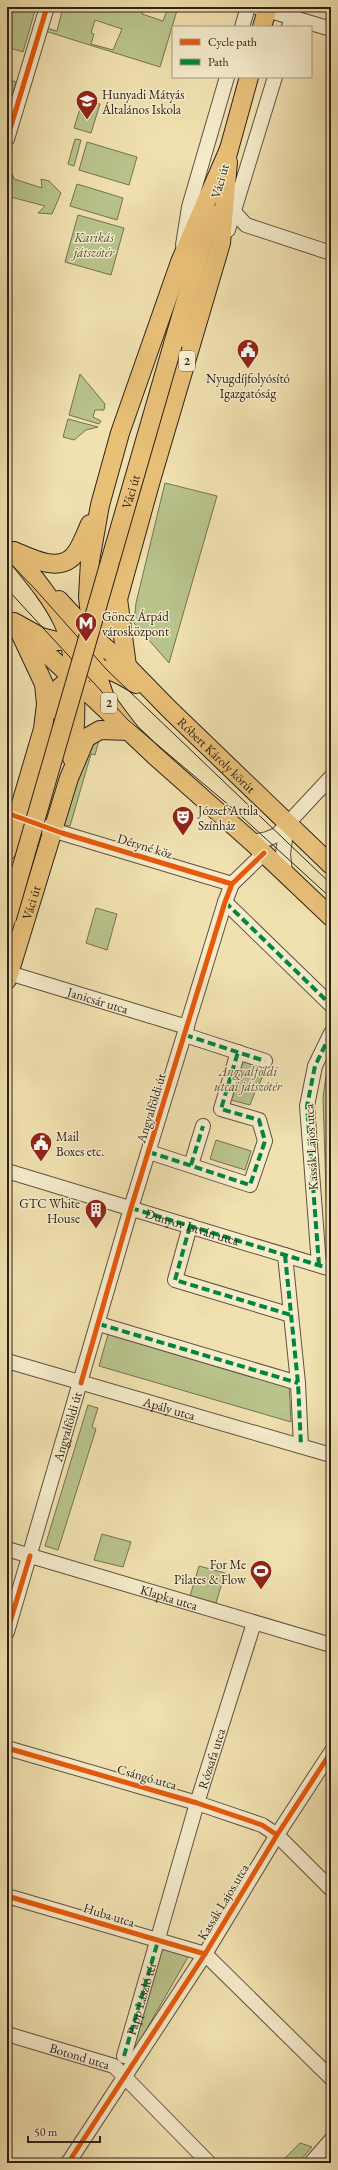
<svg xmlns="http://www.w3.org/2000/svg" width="338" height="2170" viewBox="0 0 338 2170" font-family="'EB Garamond',serif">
<rect width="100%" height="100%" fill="#f1e1b0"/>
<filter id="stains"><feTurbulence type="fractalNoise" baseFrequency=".005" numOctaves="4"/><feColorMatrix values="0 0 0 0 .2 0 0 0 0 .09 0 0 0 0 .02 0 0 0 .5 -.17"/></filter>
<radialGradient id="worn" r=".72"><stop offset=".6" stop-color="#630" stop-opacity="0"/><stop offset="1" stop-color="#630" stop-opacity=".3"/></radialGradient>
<!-- green -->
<path fill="#b9c38c" stroke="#747253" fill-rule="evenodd" d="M7,7h29l-13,45 -16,-5z
M63,7h81l-2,7 21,7 4,-11 3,1 1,-4h7l-18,60 -115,-36 1,-3 11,3zM95,20l27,9 -9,21 -22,-6 3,-10 -3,-1z
M7,79l9,3 -9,31z
M83,99l17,5 -9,29 -17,-5z
M75,139l6,1 -7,26 -6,-2z
M87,142l50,15 -8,28 -50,-15z
M7,171h4l3,8 28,9 -1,-9 8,2 12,12 -9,21 -14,-1 7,-7 -38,-10z
M77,184l46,14 -6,22 -47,-14z
M78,215l46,13 -13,47 -46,-13z
M80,374l25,30 -1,6h-9l-2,7 8,4 -2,3 -30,-9z
M68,419l30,8 -12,3 -12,10 -11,-3z
M165,483l52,13 -48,167 -35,-40 2,-20z
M90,737l9,3 -4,15 -4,-1 -21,72 -7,-1z
M96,908l21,6 -10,36 -21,-7z
M331,1058v203l-3,-4 -5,-160 3,-21z
M239,1060l24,8 2,3c-5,13 -11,21 -15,34l-23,-6z
M216,1140l35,11 -6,19 -35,-11z
M109,1331l180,52 2,39 -192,-56z
M88,1405l10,3 -6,19 4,2 -38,121 -13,-4z
M102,1534l29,8 -8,25 -29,-7z
M199,1566l26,7 -9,30 -26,-7z
M158,1941l34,9 -62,108z
M300,2143l12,4 -14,16h-18z"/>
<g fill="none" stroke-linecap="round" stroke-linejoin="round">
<!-- minor casing -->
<g stroke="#5f5140" stroke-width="16">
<g id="minor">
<path d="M257,7l74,22"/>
<path d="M242,27l6,-20"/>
<path d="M289,27l6,-20"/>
<path d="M7,139l40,-132"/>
<path d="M234,212l12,13 85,28"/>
<path d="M228,230l47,-153"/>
<path d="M183,245l6,-38 38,-130"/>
<path d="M7,813l55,20 170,51"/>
<path d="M252,842l15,-3 10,-4 54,-58"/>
<path d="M285,874l-2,-20 4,-30"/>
<path d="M225,902l106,103"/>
<path id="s1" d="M9,973l178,54"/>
<path d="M185,1035l80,26"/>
<path d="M149,1152l101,33 15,-44 -6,-21 -38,-11 17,-57"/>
<path d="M191,1165l12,-39"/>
<path d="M7,1171l324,98"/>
<path d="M190,1226l-15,54 116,35"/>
<path d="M285,1255l13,128 3,63"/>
<path d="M319,1265l-12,-159 8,-40 16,-33"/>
<path d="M99,1324l199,59"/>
<path id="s2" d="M7,1361l324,94"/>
<path id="s3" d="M7,1549l324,96"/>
<path id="s4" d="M7,1632l124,-424 94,-306 7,-18 32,-31"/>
<path d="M7,1748l190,55 65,22 15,10 54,54"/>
<path d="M7,1896l198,58 126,124"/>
<path id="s5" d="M7,2034l107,32 95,97"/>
<path id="s6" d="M124,2056l73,-253 57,-180"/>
<path d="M68,2163l137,-209 72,-119 54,-83"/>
<path d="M311,2163l20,-23"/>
</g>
</g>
<!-- major casing -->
<g stroke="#2e211a" stroke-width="20">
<g id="major">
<path d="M262,27l6,-20"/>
<path d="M226,160l23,-83"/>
<path d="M173,344l38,-130"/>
<path d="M13,551c17,22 37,44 49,69 16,31 15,103 10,138"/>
<path d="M14,551c15,6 40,20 56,8 10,-7 15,-25 20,-35"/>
<path id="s7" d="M118,599l9,67 42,43 162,156"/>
<path d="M59,600l33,36 37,32"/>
<path d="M14,622l27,15 15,4h14l16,-2 22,-16 10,-24 33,-119 70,-237 7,-81"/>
<path d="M27,635l128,121 97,86 79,75"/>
<path d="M49,711c2,-5 3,-13 6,-18 9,-13 37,-27 53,-23 11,3 19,9 28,14"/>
<path d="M129,731l-18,-24 -7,-12 -8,-24 -8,-74 2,-36 10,-56 20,-72 60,-171 49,-113"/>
<path d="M7,851l36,-122 3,-25 -2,-20 -24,-51"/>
<path id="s8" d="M7,980l62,-202 17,-40 14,-8 29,1"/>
</g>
</g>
<!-- minor -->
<use href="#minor" stroke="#f6eccc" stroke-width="14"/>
<!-- major -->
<use href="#major" stroke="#e8c078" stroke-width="18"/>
<!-- tram -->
<path stroke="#2e211a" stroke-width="1" d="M7,560l28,29 72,81 224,214
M7,589l121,131 103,87 100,91"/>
<!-- major-bridge casing -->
<g stroke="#2e211a" stroke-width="20" stroke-linecap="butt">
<g id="major-bridge">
<path id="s9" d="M7,918l166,-574"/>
</g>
</g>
<!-- major-bridge -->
<use href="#major-bridge" stroke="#e8c078" stroke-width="18"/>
<!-- quiet -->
<g stroke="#00873e" stroke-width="4" stroke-dasharray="8 4" stroke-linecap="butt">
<path d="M225,902l106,103"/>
<path d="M185,1035l80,26"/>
<path d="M149,1152l101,33 15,-44 -6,-21 -38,-11 17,-57"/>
<path d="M191,1165l12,-39"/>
<path id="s10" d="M131,1208l200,61"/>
<path d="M190,1226l-15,54 116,35"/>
<path d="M285,1255l13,128 3,63"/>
<path d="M319,1265l-12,-159 8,-40 16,-33"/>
<path d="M99,1324l199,59"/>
<path id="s11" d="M124,2056l34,-115"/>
</g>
<!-- cycleway casing -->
<g stroke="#f6eccc" stroke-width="8">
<path id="cycleway" d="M7,139l40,-132
M7,813l55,20 170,51
M81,1383l50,-175 94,-306 7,-18 32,-31
M7,1632l23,-76
M7,1748l190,55 65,22 15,10
M7,1896l198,58
M68,2163l137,-209 72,-119 54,-83"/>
</g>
<!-- cycleway -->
<use href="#cycleway" stroke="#e8590c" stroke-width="5"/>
</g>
<!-- icons -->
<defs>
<g id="school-pin" transform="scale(1.15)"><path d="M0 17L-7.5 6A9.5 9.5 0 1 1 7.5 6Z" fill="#8f2418" stroke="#f6eccc"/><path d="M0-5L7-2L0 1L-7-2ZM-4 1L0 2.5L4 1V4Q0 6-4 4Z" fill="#fff"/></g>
<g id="civic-pin" transform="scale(1.15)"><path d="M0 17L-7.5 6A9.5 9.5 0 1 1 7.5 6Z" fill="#8f2418" stroke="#f6eccc"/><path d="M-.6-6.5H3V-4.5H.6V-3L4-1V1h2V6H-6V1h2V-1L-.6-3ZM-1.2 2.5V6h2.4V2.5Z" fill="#fff"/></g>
<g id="metro-pin" transform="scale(1.15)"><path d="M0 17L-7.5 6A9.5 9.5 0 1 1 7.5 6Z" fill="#8f2418" stroke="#f6eccc"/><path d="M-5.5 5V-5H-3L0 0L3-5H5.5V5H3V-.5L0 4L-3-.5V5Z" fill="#fff"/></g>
<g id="theatre-pin" transform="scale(1.15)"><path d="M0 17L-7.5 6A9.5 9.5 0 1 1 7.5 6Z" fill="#8f2418" stroke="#f6eccc"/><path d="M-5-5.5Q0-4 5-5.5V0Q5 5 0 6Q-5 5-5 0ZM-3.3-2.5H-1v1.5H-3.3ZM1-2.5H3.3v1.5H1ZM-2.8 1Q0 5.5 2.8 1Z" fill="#fff"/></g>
<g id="building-pin" transform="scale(1.15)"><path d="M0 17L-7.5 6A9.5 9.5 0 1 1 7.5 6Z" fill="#8f2418" stroke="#f6eccc"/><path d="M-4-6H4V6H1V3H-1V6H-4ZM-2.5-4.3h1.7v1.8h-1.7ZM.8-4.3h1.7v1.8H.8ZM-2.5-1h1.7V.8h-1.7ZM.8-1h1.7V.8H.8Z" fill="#fff"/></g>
<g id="stadium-pin" transform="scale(1.15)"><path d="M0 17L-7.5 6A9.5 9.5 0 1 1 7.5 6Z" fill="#8f2418" stroke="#f6eccc"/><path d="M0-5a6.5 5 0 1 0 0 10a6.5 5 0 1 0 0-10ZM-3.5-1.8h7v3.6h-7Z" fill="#fff"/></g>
</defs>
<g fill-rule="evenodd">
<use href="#school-pin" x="87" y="101"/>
<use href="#civic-pin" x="248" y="350"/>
<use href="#metro-pin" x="86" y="623"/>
<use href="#theatre-pin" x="183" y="817"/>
<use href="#civic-pin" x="41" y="1143"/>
<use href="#building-pin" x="96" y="1210"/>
<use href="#stadium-pin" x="261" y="1571"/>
</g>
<g text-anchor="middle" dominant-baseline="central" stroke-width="3" stroke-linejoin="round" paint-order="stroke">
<!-- shield labels -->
<g fill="#f6eccc" stroke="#6a5e4f" stroke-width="1">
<rect x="179" y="351" width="16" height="20" rx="3"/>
<rect x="101" y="693" width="16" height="20" rx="3"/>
</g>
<g font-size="12" font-weight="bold" fill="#2e211a">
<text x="187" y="361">2</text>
<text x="109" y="703">2</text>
</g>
<!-- poi labels -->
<g font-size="13" fill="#2e211a" stroke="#f6eccc" text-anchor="start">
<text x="102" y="94">Hunyadi Mátyás<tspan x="102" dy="15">Általános Iskola</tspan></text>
<text x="248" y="378" text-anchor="middle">Nyugdíjfolyósító<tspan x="248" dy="15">Igazgatóság</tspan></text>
<text x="102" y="616">Göncz Árpád<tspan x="102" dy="15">városközpont</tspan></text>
<text x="198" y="810">József Attila<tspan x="198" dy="15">Színház</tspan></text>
<text x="56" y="1136">Mail<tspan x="56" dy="15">Boxes etc.</tspan></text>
<text x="80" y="1203" text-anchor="end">GTC White<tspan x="80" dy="15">House</tspan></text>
<text x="246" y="1564" text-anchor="end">For Me<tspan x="246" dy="15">Pilates &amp; Flow</tspan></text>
</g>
<!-- street labels -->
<g font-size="13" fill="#2e211a" stroke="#f6eccc">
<text transform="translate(220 181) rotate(-74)">Váci út</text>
<text stroke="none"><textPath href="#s9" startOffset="444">Váci út</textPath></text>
<text stroke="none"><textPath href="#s7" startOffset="194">Róbert Károly körút</textPath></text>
<text transform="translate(145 846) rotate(17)">Déryné köz</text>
<text stroke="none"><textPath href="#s8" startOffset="81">Váci út</textPath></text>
<text stroke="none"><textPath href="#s1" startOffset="93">Janicsár utca</textPath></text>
<text transform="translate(151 1108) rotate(-73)">Angyalföldi út</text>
<text transform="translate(311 1147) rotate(-93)">Kassák Lajos utca</text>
<text stroke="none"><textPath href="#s10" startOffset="64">Dunyov István utca</textPath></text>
<text stroke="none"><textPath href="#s2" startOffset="169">Apály utca</textPath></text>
<text stroke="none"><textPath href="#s4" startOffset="214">Angyalföldi út</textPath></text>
<text stroke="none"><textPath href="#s3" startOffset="169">Klapka utca</textPath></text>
<text stroke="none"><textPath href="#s6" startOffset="310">Rózsafa utca</textPath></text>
<text transform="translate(147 1777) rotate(16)">Csángó utca</text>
<text transform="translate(223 1902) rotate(-59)">Kassák Lajos utca</text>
<text transform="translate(109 1915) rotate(17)">Huba utca</text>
<text stroke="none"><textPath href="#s11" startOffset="60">Papp László tér</textPath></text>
<text stroke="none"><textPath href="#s5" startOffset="76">Botond utca</textPath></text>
</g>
<!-- park labels -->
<g font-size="13" font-style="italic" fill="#58523c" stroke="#f6eccc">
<text x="94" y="237">Karikás<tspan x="94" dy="15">játszótér</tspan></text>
<text x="248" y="1071">Angyalföldi<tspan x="248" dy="15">utcai játszótér</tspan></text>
</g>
</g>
<!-- margin -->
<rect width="338" height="2170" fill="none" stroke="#f1e1b0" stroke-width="24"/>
<rect x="8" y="8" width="322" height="2154" fill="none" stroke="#2e211a" stroke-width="2"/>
<rect x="12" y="12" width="314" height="2146" fill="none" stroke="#2e211a"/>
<!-- legend -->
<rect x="172" y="26" width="140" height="52" fill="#f6eccc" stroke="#a69b85"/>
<rect x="180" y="39" width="20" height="6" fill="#e8590c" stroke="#a69b85"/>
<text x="208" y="46" font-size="12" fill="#2e211a">Cycle path</text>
<rect x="180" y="59" width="20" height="6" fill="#00873e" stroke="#a69b85"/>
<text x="208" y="66" font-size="12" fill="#2e211a">Path</text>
<!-- scale -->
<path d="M28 2136v6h72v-6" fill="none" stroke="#2e211a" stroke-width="2"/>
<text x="34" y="2136" font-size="12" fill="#2e211a" stroke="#f6eccc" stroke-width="3" paint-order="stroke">50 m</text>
<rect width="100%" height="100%" filter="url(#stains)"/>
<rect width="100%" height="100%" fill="url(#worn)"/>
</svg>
